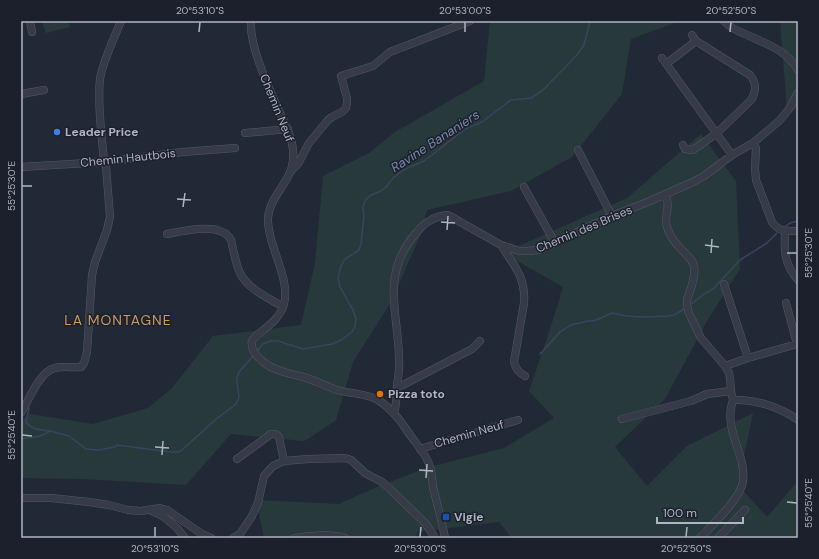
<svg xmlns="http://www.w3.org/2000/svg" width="819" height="559" viewBox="0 0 819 559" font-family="'DM Sans',sans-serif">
<rect width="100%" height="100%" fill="#222936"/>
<!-- green -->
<path fill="#28393b" d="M42,21h26l2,6 -24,6z
M490,21h186l-4,3 -41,15 -9,55 -50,63 -61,34 -84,19 -6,24 -30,68 -38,60 -17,58 -28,19 -5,2 -72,-7 -45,51 -103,-6 -62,-1v-58l9,-6 63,10 55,-16 24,-20 41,-52 88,-11 14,-62 8,-87 46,-23 26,-21 89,-51z
M780,21h18v88l-11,1z
M701,134l35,47 4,88 -33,52 -42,78 -50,48 32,39 40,-40 66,-33 -15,72 29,32 31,-36v57h-286l-13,-16 -82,10 -1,6h-152l-8,-38 83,4 38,-17 49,-19 78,-20 50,-30 -25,-27 22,-65 12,-39 -60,-34 124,-55z"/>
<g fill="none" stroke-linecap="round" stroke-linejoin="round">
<!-- stream -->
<path stroke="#39445f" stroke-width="1.5" d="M786,226l4,-3 8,-2
M690,305l14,-11 9,-5 27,-29 27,-17 10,-10
M256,352l7,-8 8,-3h7l25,8 29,-5 9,-4 11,-8 3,-6 1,-7 -3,-9 -13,-23 -2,-9 3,-12 4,-7 14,-9 2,-6 3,-28 -1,-9 3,-8 5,-4 8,-3 7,-5 7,-9 10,-8 21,-9 41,-32 17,-7 25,-19 4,-3 20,-2 11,-7 35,-36 7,-10 6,-24
M540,354l21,-23 4,-2 6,-4 17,-4h6l18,-8 14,3 17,1 25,-1 6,-1 12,-7
M29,408l-3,14c6,8 15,8 24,9
M21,439c11,-2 19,-1 29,-8l19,5 17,13 13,1 16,-3 2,-2 53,7h8l4,-2 33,-30 20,-15 3,-5 1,-4 -2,-13v-6l2,-5 15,-17"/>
<!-- minor casing -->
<g stroke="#535865" stroke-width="8">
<path id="minor" d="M30,21l2,11
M251,21c-2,25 18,67 28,90 8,16 16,32 14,50 -2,21 -24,36 -25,57 -1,27 23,60 16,86 -3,12 -13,20 -23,28 -3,2 -7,5 -9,9 -1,3 0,6 1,9 11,19 30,22 50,27 12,3 22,9 34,13 14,4 29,3 41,10 16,10 25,25 35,39 6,8 13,16 16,25 3,7 3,15 4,23 4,17 9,34 12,51
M724,21c7,7 12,9 21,13 19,9 42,16 53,36
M662,58l70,97
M666,64l30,-23
M21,94l23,-4
M245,133l43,-4
M753,143l3,5 -1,21 1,11 16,42c8,11 15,9 26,9
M683,145l2,4 8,1 24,-17 34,-33c6,-9 5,-18 -1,-25l-54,-34 -4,-6
M578,150l34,66
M21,167l83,-5 79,-10 52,-4
M291,171l7,-7 11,-21 19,-23 4,-3 10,-5 4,-4 1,-5v-5l-6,-22 32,-10 17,-14 80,-31
M524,187l31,56
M665,194c7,14 -2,21 2,33 2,8 9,17 15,23 4,5 12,10 12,17 2,11 -4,23 -7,33v4l1,7 13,27 24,28 4,7 1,5 1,13 2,9
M785,231c-1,20 -1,33 13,49
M167,234c15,-3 55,-13 64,6 1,2 1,6 2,9 2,9 4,19 8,26 9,15 28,23 42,32
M501,245c13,21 25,32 23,58l-10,59c2,7 4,10 11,14
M724,284l24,74
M725,366l23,-8 49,-14 -11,-41
M397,387l6,-2 69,-36 8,-8
M21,413c8,-13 18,-41 34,-45 8,-2 18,0 26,-1l3,-4 3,-11 5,-77 3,-13 12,-32 3,-13 -4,-51 -2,-4c-2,-26 -7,-57 -4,-83 3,-19 14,-40 21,-58
M394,413c3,-9 2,-18 3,-27 1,-9 3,-19 2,-28 -1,-48 -19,-84 18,-126 8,-10 17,-16 31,-17l53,30 18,6h8l11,-1 74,-34 38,-15 43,-19 11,-6 28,-21 21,-12 26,-22 10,-12 9,-16
M622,419l69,-18 16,-7 24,-3
M420,449l98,-29
M237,459l34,-25c4,0 6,0 8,3l5,24
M21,498h30l38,4 20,3 19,5 13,1 19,-3 7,2 35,24 9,4
M150,510l13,6 14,12 8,10
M233,538l7,-4 12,-18 6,-13 6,-27 9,-10 11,-5 24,-2 37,-1 6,2 14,13 17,9 7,6 37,36 9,14
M295,538c16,-2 34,-5 50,0
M700,538c12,-13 40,-39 43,-56 1,-6 0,-13 -1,-19 -5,-20 -17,-42 -9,-63 22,-1 47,7 65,20
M718,538l27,-28"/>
</g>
<!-- minor -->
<use href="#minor" stroke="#363b47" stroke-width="7"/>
</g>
<!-- ticks -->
<path fill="none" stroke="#b0b5c3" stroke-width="1.5" d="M199,32l1,-10M465,32v-10M730,32l1,-10M22,186h10M177,199l14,1M183,207l2,-14M441,222l14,1M447,230l1,-14M705,245l14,2M711,253l1,-14M787,253h10M22,435l10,1M155,447l14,1M162,455l1,-14M419,470l14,1M426,478l1,-14M787,502l10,1M155,537v-10M420,537l1,-10M686,537l1,-10"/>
<!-- markers -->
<circle fill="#3f7fe0" stroke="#1b202c" stroke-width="1.5" cx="57" cy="132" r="4"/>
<circle fill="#e8710a" stroke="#1b202c" stroke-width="1.5" cx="380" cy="394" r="4"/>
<rect fill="#1a4fb4" stroke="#1b202c" stroke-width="1.5" x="442" y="513" width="8" height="8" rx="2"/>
<g text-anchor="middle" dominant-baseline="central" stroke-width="3" stroke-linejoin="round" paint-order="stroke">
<!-- street labels -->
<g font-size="12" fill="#b0b5c3" stroke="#1b202c">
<text transform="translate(277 108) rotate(68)">Chemin Neuf</text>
<text transform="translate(128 158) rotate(-6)">Chemin Hautbois</text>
<text transform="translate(584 229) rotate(-23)">Chemin des Brises</text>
<text transform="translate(469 434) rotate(-16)">Chemin Neuf</text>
</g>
<!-- poi labels -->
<g font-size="12" font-weight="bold" fill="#b0b5c3" stroke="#1b202c" text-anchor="start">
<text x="65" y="132">Leader Price</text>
<text x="388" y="394">Pizza toto</text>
<text x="454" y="517">Vigie</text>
</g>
<!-- water labels -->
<g font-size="13" font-style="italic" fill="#7b89aa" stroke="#1b202c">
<text transform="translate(435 141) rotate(-33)">Ravine Bananiers</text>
</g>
<!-- quarter labels -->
<g font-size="14" letter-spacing="1" fill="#ca9c64" stroke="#1b202c">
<text x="118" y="320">LA MONTAGNE</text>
</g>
</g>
<!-- border -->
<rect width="819" height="559" fill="none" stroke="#1b202c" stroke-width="44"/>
<!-- scale -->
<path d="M657 517v6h86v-6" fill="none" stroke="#b0b5c3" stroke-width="2"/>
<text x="663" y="517" font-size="12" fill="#b0b5c3" stroke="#1b202c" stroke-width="3" paint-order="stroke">100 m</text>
<rect x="22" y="22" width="775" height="515" fill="none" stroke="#b0b5c3" stroke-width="1.5"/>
<g font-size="10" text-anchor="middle" fill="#b0b5c3">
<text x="200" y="14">20°53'10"S</text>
<text x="465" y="14">20°53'00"S</text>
<text x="731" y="14">20°52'50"S</text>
<text transform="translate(11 186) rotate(-90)" y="4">55°25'30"E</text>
<text transform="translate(808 253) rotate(-90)" y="4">55°25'30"E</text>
<text transform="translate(11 435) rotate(-90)" y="4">55°25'40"E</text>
<text transform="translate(808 503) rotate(-90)" y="4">55°25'40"E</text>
<text x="155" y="552">20°53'10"S</text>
<text x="420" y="552">20°53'00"S</text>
<text x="686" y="552">20°52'50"S</text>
</g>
</svg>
